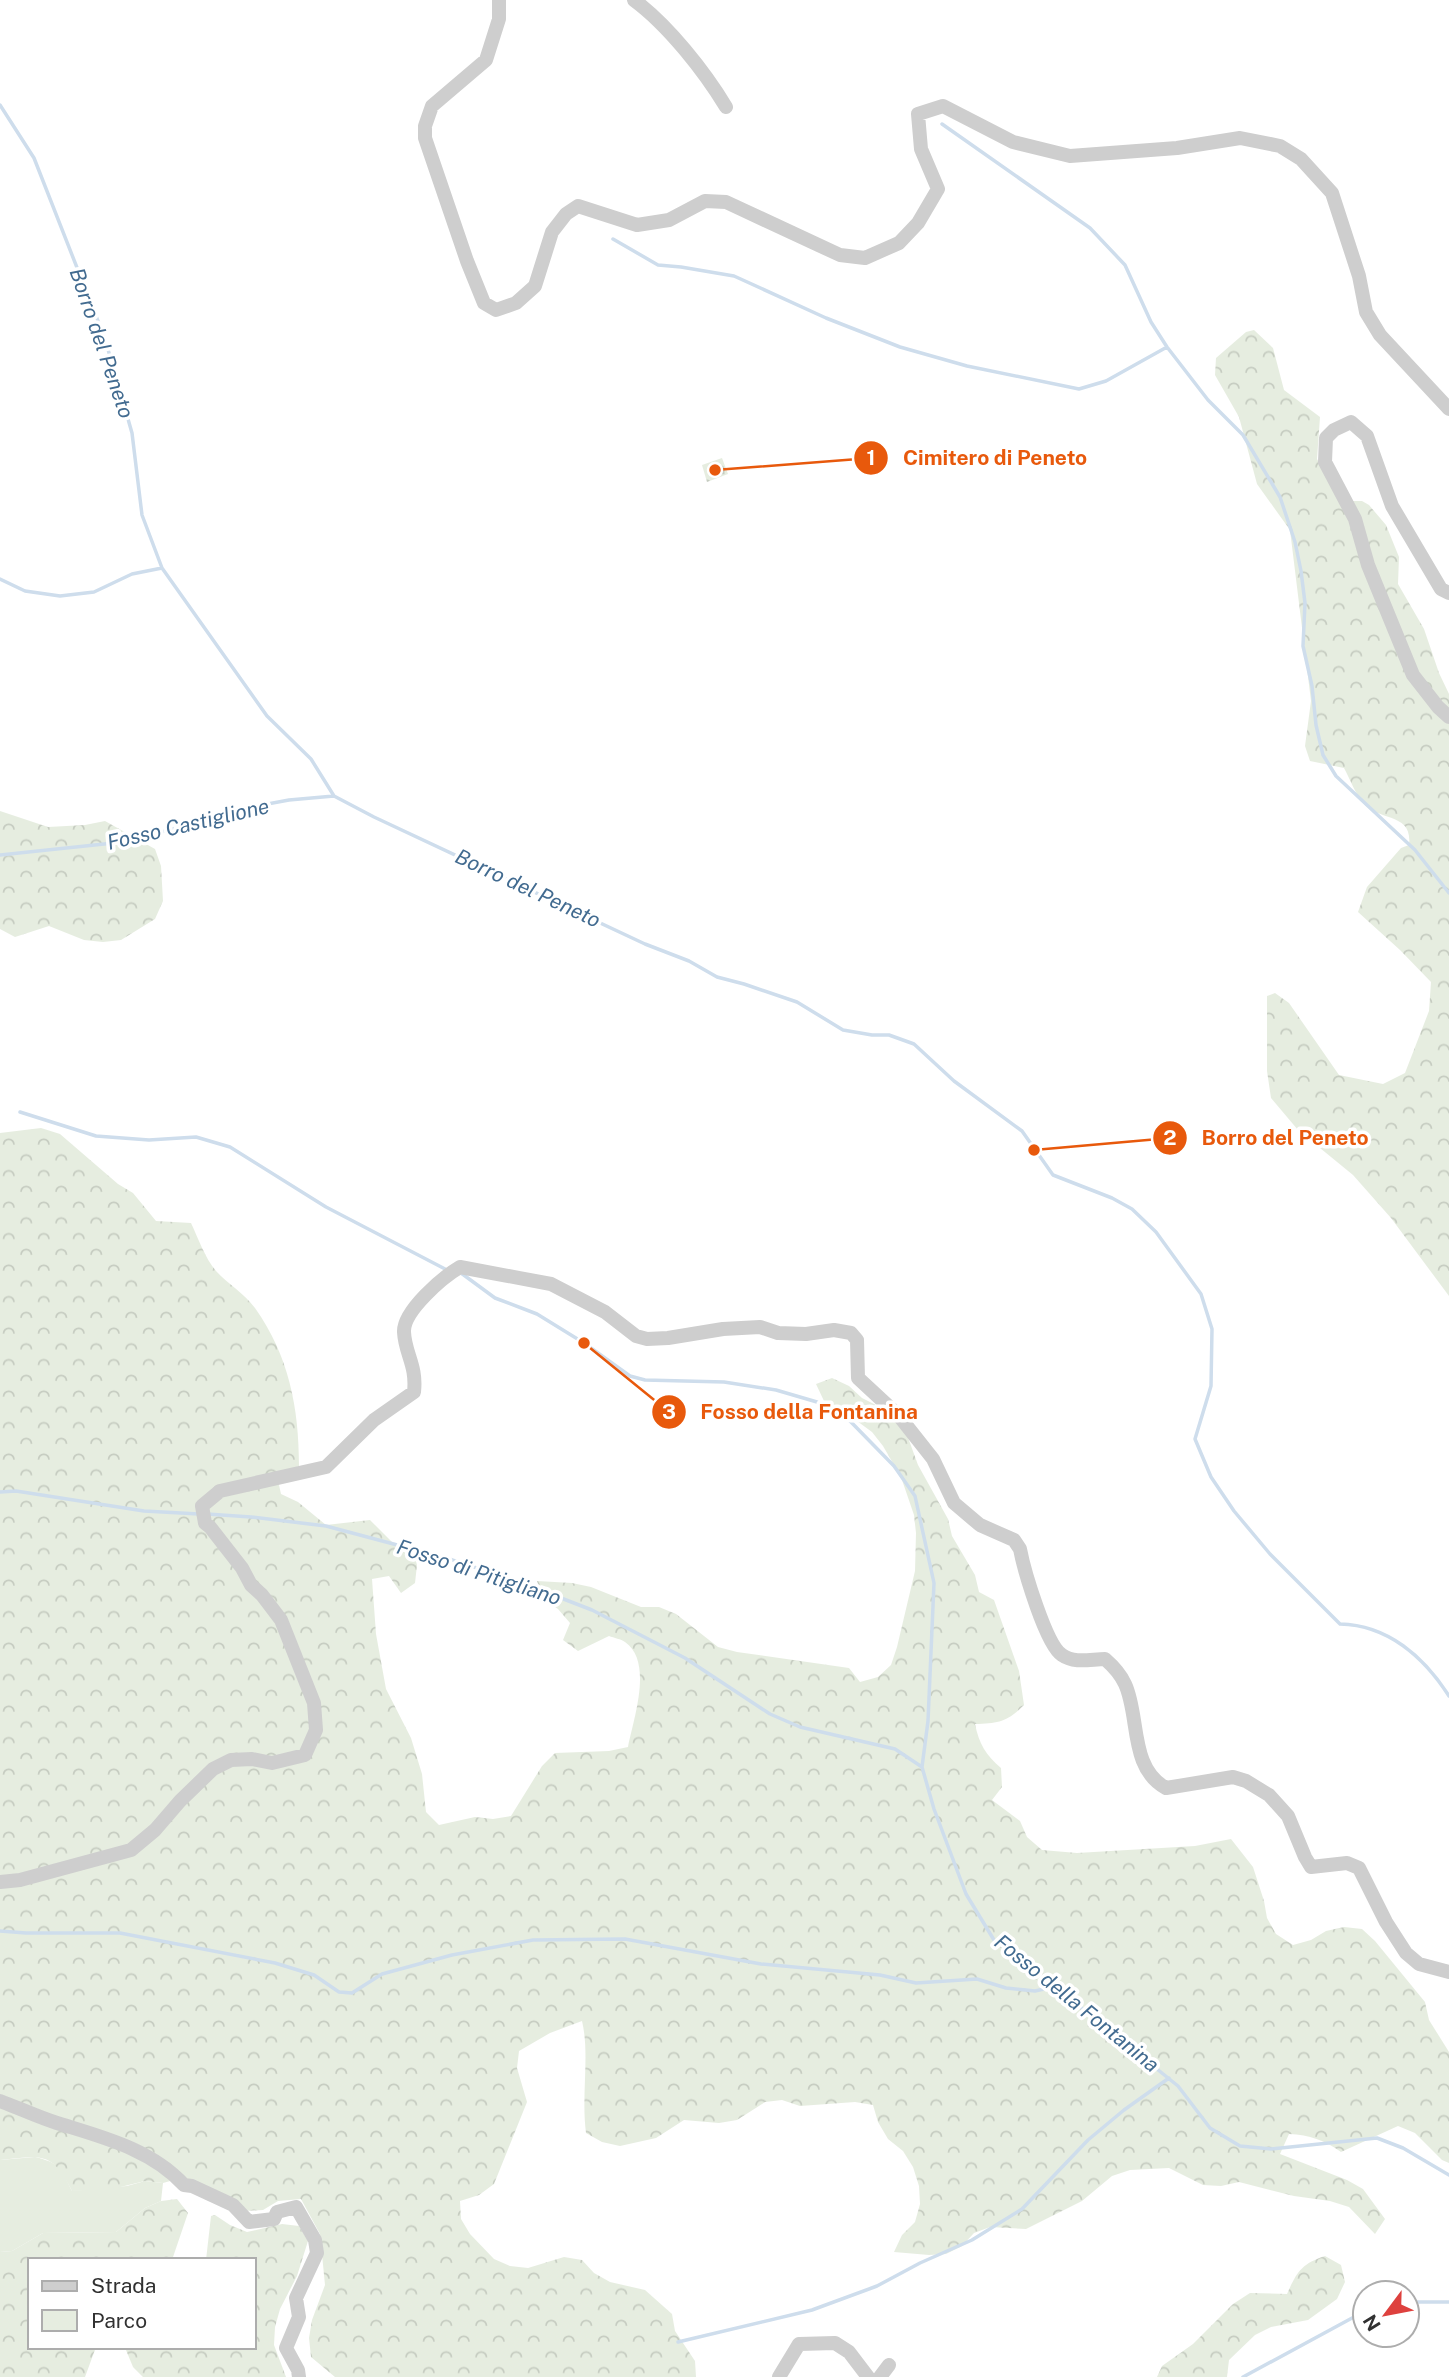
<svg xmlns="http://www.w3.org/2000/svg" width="1449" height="2377" viewBox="0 0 1449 2377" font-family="'Public Sans',sans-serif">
<defs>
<pattern id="forest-crowns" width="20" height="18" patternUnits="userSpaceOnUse" patternTransform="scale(1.75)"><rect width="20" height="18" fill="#e6ede0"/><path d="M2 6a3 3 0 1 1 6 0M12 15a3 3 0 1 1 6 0" fill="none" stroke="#c6ccc1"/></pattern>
<pattern id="cemetery-stones" width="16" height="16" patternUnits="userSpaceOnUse" patternTransform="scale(1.75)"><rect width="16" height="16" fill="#e6ede0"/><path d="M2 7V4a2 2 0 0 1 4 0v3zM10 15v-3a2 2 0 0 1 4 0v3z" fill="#c6ccc1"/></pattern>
</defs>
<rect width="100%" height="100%" fill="#fff"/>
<!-- green -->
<path fill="#e6ede0" d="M35,2157c25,6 26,11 37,34l55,-5 18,-5 18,2 -2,18 -16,7 -29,24 -73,1 -31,18 -12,1v-92z"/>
<!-- forest -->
<path fill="url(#forest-crowns)" d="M1254,330l19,18 11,42 36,27 -3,42 24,42h21l7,4 17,20 13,32 -1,27 26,45 15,44 10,21v602l-58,-78 -38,-43 -55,-45 -27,-32 -4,-27v-75l8,-3 14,10 50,72 44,9 22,-11 24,-62 2,-29 -31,-32 -42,-38 9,-25 34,-39 8,-3c4,-33 -30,-23 -46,-42 -8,-10 -13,-24 -19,-35l-34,-7 -5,-15 6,-45 -21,-171 -33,-46 -18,-67 -24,-42 1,-17 30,-26z
M0,811l48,16 37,-2 20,-4 50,28 6,17 2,35 -8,18 -34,21 -18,2 -19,-2 -35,-14 -34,11 -15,-8z
M41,1128l19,6 58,50 15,9 23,28 35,2c7,15 14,35 25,48 12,13 28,22 39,37 34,48 44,100 44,158l-22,10 4,18 17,8 28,23 44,-5 25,25 18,4 4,16 -2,18 -14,10 -12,-17 -17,3 4,55 10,55 25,49 11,36 4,38 13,13 36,-8 18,2 18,-3 31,-50 13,-13 54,-2 19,-4c5,-27 26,-85 -3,-105 -4,-3 -11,-4 -16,-6l-31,15 -15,-11 7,-17 -12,-14 -15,-10 -6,-18 35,2 19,4 50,20h18l17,7 42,33 19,5 112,16 11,14 18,-5 13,-12 6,-18 18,-76 1,-38 -2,-18 -13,-38 -18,-31 -11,-14 -30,-22 -18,-9 -8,-17 16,-6 17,8 13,12 18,9 26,25 12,33 30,54 4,17 23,39 4,17 15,8 25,71 5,34c-17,17 -25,18 -49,19 4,20 11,31 26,44l1,19 -10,13 28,21 7,16 15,13 35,3 118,-7 36,-7 22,28 11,34 3,17 9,16 17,11 18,-5 15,-9 18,-4 18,2 13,12 50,61 4,18 20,32v111l-7,-3 -27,-27 -17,-7 -57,26c-17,-12 -31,-17 -52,-18l-9,20 67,26 16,9 22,30 -10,15 -26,-27 -19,-6 -36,-5 -55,-14 -18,4 -18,-1 -34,-17 -39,2 -18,6 -30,25 -56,28 -36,-2 -16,6 -12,13 -16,8 -17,1 -35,-3 8,-17 13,-13 5,-18 -1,-18 -6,-19 -10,-16 -15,-12 -10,-17 -5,-17 -18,-3 -55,4 -18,-6 -17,2 -28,18 -18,3 -35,-3 -28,18 -36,8 -18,-4 -16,-9c-5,-37 4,-79 -4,-112l-32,12 -31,18 -2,17 10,34 -33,82 -15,11 -19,6 1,18 9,15 24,25 16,7 18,2 36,-11 18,3 12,13 16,9 35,8 27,24 3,17 20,30 1,16h-361l-24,-20 -2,-19 3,-18 13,-35 -5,-51 -19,-35 -23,2 -15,9 -19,1 -63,-33 -18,5 -18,-2 -37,9 -36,1c-20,-41 -31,-35 -72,-31v-1027z
M177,2199l11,14 -16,47h-142v87h66l-11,30h-85v-125l12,-1 31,-18 73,-1 29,-24 16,-7z
M215,2215l15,10 17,7 35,-8 17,2 9,15 -11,35 -17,33 -5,18 -1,18 12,32h-143l-10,-10 -7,-17 11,-3h117v-87h-48l5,-44z
M1325,2256l16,9 4,17 -8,17 -29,21 -37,7 -16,8 -26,25 -2,17h-70l5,-11 31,-22 40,-40 17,-11 37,1c10,-22 14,-30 38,-38z"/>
<!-- cemetery -->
<path fill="url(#cemetery-stones)" d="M722,458l6,16 -21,8 -5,-17z"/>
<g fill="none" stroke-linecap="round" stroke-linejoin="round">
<!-- stream -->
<path stroke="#ceddec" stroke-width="3.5" d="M0,105l34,53 71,181 27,94 10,82 20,53 105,148 44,43 23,37 40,21 271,127 44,17 28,16 27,7 53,18 46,28 29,5h17l25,9 40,37 68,50 31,44 59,23 20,11 24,23 45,62 11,35 -1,57 -16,53 16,38 23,34 36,43 70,70c48,1 84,33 109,72
M942,124l148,104 35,37 26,57 16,25 41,53 35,35 37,62 15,45 6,29 4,32 -2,43 9,40 4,39 7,30 13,21 79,74 34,43
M613,239l45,26 23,2 53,9 92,42 74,29 67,19 112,23 27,-8 61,-34
M0,579l25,12 35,5 34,-4 38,-18 30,-6
M0,855l123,-13 65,-17 36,-13 65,-12 45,-4
M20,1112l76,24 53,4 47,-3 34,10 96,60 121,63
M461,1273l34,25 42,16 47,29 46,33 15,4 79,2 52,8 41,12 33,19 44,45 21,30 19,87 -6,138 -6,46 12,42 32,85 28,46 26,18 40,35 70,49 22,23 26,21 32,42 30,18 31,3 106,-11 26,10 46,27
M0,1492l16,-1 128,20 55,3
M207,1514l44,3 75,9 120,32 71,23 75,29 93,48 85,56 30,13 95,22 27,18
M0,1931l26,2h94l155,30 39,12 25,17 13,1 30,-19 70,-19 81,-15 92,-1 136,25 119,11 36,8 61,-4 29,9 29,3 18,-4
M1407,2302h42
M678,2342l134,-32 65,-24 43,-23 52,-23 50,-31 66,-69 36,-30 45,-32
M1243,2377l122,-66"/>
<!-- minor -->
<path stroke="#cecece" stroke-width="14" d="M499,0v19l-13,41 -54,46 -7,20v12l42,123 17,42 12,7 20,-7 19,-17 17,-54 14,-18 12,-8 59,19 32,-5 36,-19 21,1 114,53 25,3 34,-15 19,-20 20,-34 -17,-40 -3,-35 25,-8 70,36 57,14 107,-8 63,-10 40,8 21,13 31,34 27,83 7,36 14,23 69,74
M634,0c34,25 71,72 92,107
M1449,593l-8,-4 -49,-83 -25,-70 -16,-14 -17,8 -8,8 -1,24 30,57 13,46 45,110 25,32 11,10
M0,1882l20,-2 111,-30 24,-20 25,-29 33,-32 18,-9 21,-1 20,4 33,-8 11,-25 -2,-27 -33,-83 -19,-25 -11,-10 -9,-17 -32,-41 -5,-4 -3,-17 18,-15 106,-24 48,-47 40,-28c3,-27 -9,-38 -10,-60 -1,-21 39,-55 56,-65l91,17 54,28 31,24 11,3 21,-1 55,-9 37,-2 18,6 28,1 28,-4 17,3 6,7 1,38 41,38 34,43 21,44 26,22 34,15 6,9c4,21 26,96 42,106 13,9 29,4 43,4 8,7 16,16 20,25 15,32 4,84 41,104l67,-11 13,4 23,14 19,21 17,41 6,10 36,-4 12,5 27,54 20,31 13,11 30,8
M0,2101c19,7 38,16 57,22 45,14 94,26 127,62l8,1 41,19 16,17 25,-3 3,-7 19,-5 19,33 2,13 -21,45 3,19 -13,31 12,22 1,7
M779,2377l20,-33 36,-1 14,9 19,25
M880,2377l9,-12"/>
</g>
<g text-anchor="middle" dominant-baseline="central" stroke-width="7" stroke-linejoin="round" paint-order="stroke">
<!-- water labels -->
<g font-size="21" font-style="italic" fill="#426b90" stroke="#fff">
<text transform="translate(102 343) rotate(71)">Borro del Peneto</text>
<text transform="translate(188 824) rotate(-13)">Fosso Castiglione</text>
<text transform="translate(528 888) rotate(25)">Borro del Peneto</text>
<text transform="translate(479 1572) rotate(18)">Fosso di Pitigliano</text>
<text transform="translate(1077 2003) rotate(39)">Fosso della Fontanina</text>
</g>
</g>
<!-- callouts -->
<path fill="none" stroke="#e8590c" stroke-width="2.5" d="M715 470L871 458M1034 1150L1170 1138M584 1343L669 1412"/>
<g fill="#e8590c" stroke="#fff" stroke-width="2.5">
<circle cx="715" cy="470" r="7"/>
<circle cx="1034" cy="1150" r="7"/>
<circle cx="584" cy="1343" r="7"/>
<circle cx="871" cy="458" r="18"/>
<circle cx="1170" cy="1138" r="18"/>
<circle cx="669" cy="1412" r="18"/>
</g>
<g font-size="21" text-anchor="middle" font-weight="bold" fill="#fff">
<text x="871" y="465">1</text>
<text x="1170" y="1145">2</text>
<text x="669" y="1419">3</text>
</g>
<g font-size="21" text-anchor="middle" font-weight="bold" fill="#e8590c" stroke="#fff" stroke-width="7" stroke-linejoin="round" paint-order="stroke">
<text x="995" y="465">Cimitero di Peneto</text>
<text x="1285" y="1145">Borro del Peneto</text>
<text x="809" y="1419">Fosso della Fontanina</text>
</g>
<!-- legend -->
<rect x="28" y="2258" width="228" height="91" fill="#ffffff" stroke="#adadad" stroke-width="2"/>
<rect x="42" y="2281" width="35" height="10" fill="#cecece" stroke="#adadad" stroke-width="2"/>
<text x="91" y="2293" font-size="21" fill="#313131">Strada</text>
<rect x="42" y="2310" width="35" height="21" fill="#e6ede0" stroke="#adadad" stroke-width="2"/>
<text x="91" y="2328" font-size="21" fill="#313131">Parco</text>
<!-- north arrow -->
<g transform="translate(1386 2314) rotate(238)"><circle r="33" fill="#ffffff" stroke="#adadad" stroke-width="2"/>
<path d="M0-5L12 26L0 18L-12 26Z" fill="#de413e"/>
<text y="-10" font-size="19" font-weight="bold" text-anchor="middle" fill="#313131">N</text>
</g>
</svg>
